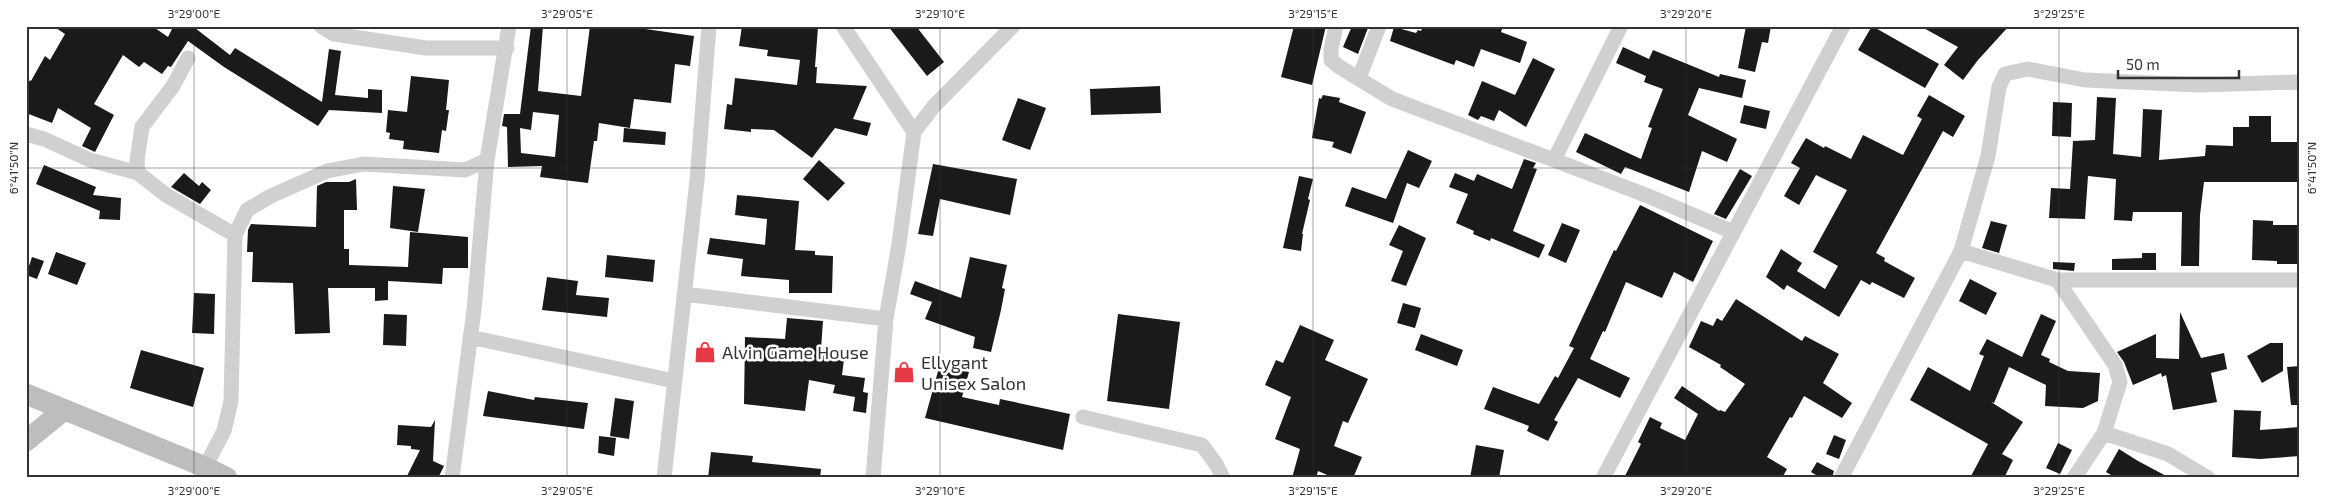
<svg xmlns="http://www.w3.org/2000/svg" width="2326" height="504" viewBox="0 0 2326 504" font-family="'Exo 2',sans-serif">
<rect width="100%" height="100%" fill="#fff"/>
<!-- building -->
<path fill="#1a1a1a" fill-rule="evenodd" d="M53,26h99l16,11 4,-8 -3,-3h27l-1,2 35,27 5,-7 87,54 7,-53 12,2 -6,44 33,3v-9l14,1v23l-53,-3 -11,16 -94,-59 -36,-26 -17,26 -3,-1 -6,8 -18,-12 -5,5 -16,-12 -29,49 20,11 -19,37 -13,-6 9,-18 -33,-20 -6,15 -26,-10v-25l4,-8 1,1 14,-25 5,4 15,-26z
M531,26h12l-5,65 43,5 9,-70h35l69,10 -4,30 -15,-2 -4,39 -37,-4 -4,29 -31,-5 -2,18h-3l-6,42 -48,-6 2,-11 -34,1 -1,-40 -5,-1 2,-12h16zM533,112l26,3 -4,42 -34,-4 -1,-25 11,2z
M742,26l76,1 -3,40h2l-1,16 51,3 -14,33 18,4 -4,13 -32,-8 -23,30 -38,-28 -23,-1v3l-27,-3 3,-25 5,1 3,-27 62,7 3,-25 -33,-4 1,-6 -29,-4z
M888,26h28l28,36 -17,14z
M1294,26h32l-14,59 -31,-8z
M1352,26l16,2 -10,26 -15,-7z
M1423,26h80l-2,6 26,10 -7,21 -39,-14 -7,18 -18,-7 -2,5 -64,-24 4,-14 22,6 2,-3 3,1z
M1746,26h25l-3,17 -6,-1 -7,30 -17,-4z
M1872,26l67,38 -14,24 -67,-38z
M1920,26h89l-31,34 -15,20 -19,-15 14,-18z
M1623,47l26,12 4,-9 66,27 1,-3 26,6 -4,18 -43,-10 -11,27 49,24 -10,23 -25,-11 -13,41 -64,-25 -4,7 -45,-22 9,-19 56,26 11,-31 -4,-1 15,-38 -19,-7 2,-6 -30,-13z
M1533,58l22,11 -29,58 -27,-17 -5,11 -13,-5 -3,4 -10,-5 14,-34 33,14z
M411,76l38,4 -3,30h3l-3,21 -4,-1 -3,23 -36,-4 1,-8 -15,-2 1,-6 -4,-1 2,-22 19,2z
M1160,86l1,27 -70,2 -1,-26z
M1323,95l17,3 -1,4 27,10 -15,42 -19,-7 2,-5 -22,-4 7,-40 2,1z
M1929,95l36,21 -12,21 -10,-6 -67,122 9,5 -1,3 31,17 -11,20 -32,-16 -2,3 -9,-5 -22,37 -52,-32 -3,5 -18,-13 15,-28 21,14 -5,8 28,18 13,-23 -25,-14 34,-62 -31,-15 -17,30 -15,-9 16,-28 -9,-5 15,-25 18,10 1,-2 26,13 12,-24 40,20 19,-36 -5,-3z
M2097,97l19,1 -3,56 28,3 2,-48 19,1 -3,50 46,-4 1,-11 27,1v-19h16v-11h22v26h29v40h-96l-4,33 -1,51h-18l1,-54h-49l-1,9 -18,-1 2,-41 -28,-3 -3,43 -36,-1 2,-30 19,1 3,-48 22,-1z
M1018,98l28,10 -16,42 -28,-10z
M2053,102l19,1 -1,34 -19,-1z
M1744,105l26,6 -4,18 -26,-6z
M624,128l42,4 -1,13 -42,-3z
M1408,150l24,11 -13,27 -12,-5 -14,40 -48,-17 7,-19 34,12z
M1524,159l12,4 -3,5 4,1 -24,62 32,14 -6,13 -48,-20 -1,3 -17,-7 1,-3 -18,-8 12,-29 -19,-7 6,-14 19,8 3,-7 35,15z
M819,160l26,23 -17,18 -25,-22z
M933,164l84,15 -7,36 -70,-16 -7,37 -15,-2z
M44,165l52,22 -3,8 28,3 -1,22 -21,-1 1,-8 -64,-27z
M1740,169l12,7 -26,43 -12,-5z
M184,173l15,13 3,-4 9,8 -11,14 -29,-17z
M1299,176l14,3 -5,20 2,1 -8,34h1l-2,17 -18,-3z
M356,179l1,31h-13v39h5v16l59,2 2,-35 58,5v31h-25l-1,16 -54,-3v19l-13,1v-13h-47l2,45 -35,1 -2,-51 -41,-1 1,-30h-6l1,-22 3,-6 65,3 1,-41 9,-4h23z
M393,186l32,3 -7,43 -28,-4z
M737,195l62,6 -4,49 20,1v4l18,1 -1,37h-43v-13l-48,-4 2,-17 -36,-5 3,-16 55,7 2,-26 -32,-4z
M1640,205l73,36 -20,41 -19,-10 -12,26 -36,-16 -21,50 -2,-1 -13,28 40,19 -10,20 -42,-20 -24,42 4,2 -10,19 -21,-10 2,-5 -45,-17 9,-22 46,17 16,-28 3,2 16,-30 -5,-2 45,-96 2,1z
M2253,220l20,1v4h27v39h-23v-3l-25,-1z
M1991,221l16,4 -8,28 -17,-5z
M1562,223l18,7 -14,33 -18,-8z
M1399,225l27,13 -20,48 -15,-5 12,-30 -14,-6z
M56,252l30,11 -9,22 -29,-11z
M2142,253h14v17h-44v-11l30,-1z
M607,255l48,5 -2,22 -48,-5z
M32,257l12,4 -7,18 -11,-4z
M970,257l37,8 -5,23 3,1 -4,21 -10,42 -18,-4 2,-11 -50,-18 7,-17 -22,-8 5,-13 46,17z
M2053,262l22,1 -1,8 -21,-2z
M547,277l31,4 -2,14 33,3 -2,19 -65,-7z
M1970,279l27,14 -11,22 -27,-14z
M194,293l21,1 -1,40 -22,-1z
M1736,299l66,42 3,-5 34,18 -16,29 29,20 -10,15 -38,-22 -12,22 -2,-1 -23,40 20,12 -5,9h-158l17,-34 -3,-2 12,-25 12,6 -2,5 25,12 13,-26 -24,-16 8,-12 37,25 1,-1 5,2 20,-28 -25,-17 1,-2 -32,-18 12,-26 12,5 4,-8 5,3z
M1403,303l18,5 -6,20 -18,-5z
M2180,312l21,46 23,-5 3,16 -16,4 6,29 -44,8 -7,-35 -4,2 -1,-4 -28,12 -9,-23 -7,-10 39,-18v24l23,1z
M384,314l23,1 -1,31 -23,-1z
M1118,314l62,8 -11,87 -62,-8z
M2041,314l15,7 -15,34 9,4 -1,3 19,9 32,2 -2,28 -15,7 -38,-2 1,-21 -37,-18 -15,36 -3,-1 32,20 -21,32 11,6 -9,18h-34l18,-34 -78,-44 18,-33 42,24 14,-35 -5,-2 8,-15 35,18z
M787,318l36,3 -2,28 24,3 -3,23 23,3 -2,14 5,1 -2,20 -13,-2 2,-14 -22,-4 2,-8 -26,-5 -4,31 -61,-7 1,-67 40,2z
M1300,325l34,15 -9,20 43,19 -20,44 -5,-2 -9,25 28,11 -9,21h-19l-16,-7 -2,7h-24l8,-29 -25,-10 16,-42 -26,-12 11,-25 7,3z
M1421,334l42,16 -6,16 -42,-16z
M2270,343h13v28l-21,12 -15,-27z
M141,350l63,18 -11,39 -63,-19z
M940,364l29,8 -7,25 37,8 1,-6 70,15 -7,36 -138,-32z
M2300,366v39h-9l-4,-38z
M488,391l46,9 1,-3 53,6 -4,26 -101,-13z
M615,398l19,3 -5,38 -19,-3z
M2234,410l27,1 -1,19 40,-3v29l-40,3 -28,-2z
M435,420l-2,41 11,5 -6,12h-32l14,-28 -9,-1v-3l-14,-1 1,-20 33,2z
M1834,435l12,5 -7,19 -13,-5z
M599,436l17,2 -2,18 -16,-3z
M2058,443l14,7 -12,24 -14,-6z
M1476,445l28,5 -5,28h-29z
M2119,449l19,12 32,17h-54l-10,-6z
M711,452l42,4 -1,6 69,7 -1,9h-112z
M1817,462l17,9 -2,7h-11l-10,-6z"/>
<g fill="none" stroke-linecap="round" stroke-linejoin="round">
<!-- street -->
<path stroke="#d0d0d0" stroke-width="15" d="M321,26l13,8 92,14h81
M843,26l71,106 -15,112 -13,75 -13,159
M1336,26l-5,23v11l7,6 54,33 162,61
M1621,26l-67,134 94,36 85,36
M1359,78l20,-52
M914,132l20,-26 79,-80
M26,134l18,5 46,21 48,13 28,22 69,40
M138,173l-1,-12 5,-34 31,-41 15,-28
M1961,251l27,-95 11,-69 6,-13 23,-5 57,11 114,5 101,-3
M2057,280l58,85 5,17 -16,51 -30,45
M684,294l202,25
M470,337l204,44
M1083,417l119,28 14,19 7,14
M2104,433l64,21 40,24
M205,467l19,-36 7,-30 4,-166 12,-25 24,-14 56,-25 37,-7 101,6 22,-10
M452,478l22,-168 13,-150 22,-134
M664,478l33,-298 12,-154
M1603,478l240,-452
M1841,478l120,-227 96,29h243"/>
<!-- secondary -->
<path stroke="#bdbdbd" stroke-width="21" d="M26,394l179,73 22,11
M26,441l38,-31"/>
</g>
<!-- ticks -->
<path fill="none" stroke="#333" stroke-width="1" stroke-opacity="0.45" d="M194,26v452M567,26v452M940,26v452M1313,26v452M1686,26v452M2059,26v452M26,168h2274"/>
<!-- icons -->
<defs>
<g id="shop-bare" transform="scale(1.725)"><path d="M-5-2.5h2.3a2.7 3.5 0 0 1 5.4 0H5L5.5 6h-11ZM-1.5-2.5h3a1.5 2.3 0 0 0-3 0Z" fill="#e63946" stroke="#fff" stroke-width="2.5" paint-order="stroke"/></g>
</defs>
<g fill-rule="evenodd">
<use href="#shop-bare" x="705" y="352"/>
<use href="#shop-bare" x="904" y="372"/>
</g>
<g text-anchor="middle" dominant-baseline="central" stroke-width="5" stroke-linejoin="round" paint-order="stroke">
<!-- poi labels -->
<g font-size="18" fill="#333" stroke="#fff" text-anchor="start">
<text x="722" y="352">Alvin Game House</text>
<text x="921" y="362">Ellygant<tspan x="921" dy="21">Unisex Salon</tspan></text>
</g>
</g>
<!-- border -->
<rect width="2326" height="504" fill="none" stroke="#ffffff" stroke-width="55"/>
<!-- scale -->
<path d="M2118 70v8h121v-8" fill="none" stroke="#333333" stroke-width="2.5"/>
<text x="2126" y="70" font-size="15" fill="#333333" stroke="#ffffff" stroke-width="4" paint-order="stroke">50 m</text>
<rect x="28" y="28" width="2270" height="448" fill="none" stroke="#333" stroke-width="2"/>
<g font-size="12" text-anchor="middle" fill="#333">
<text x="194" y="18">3°29'00"E</text>
<text x="567" y="18">3°29'05"E</text>
<text x="940" y="18">3°29'10"E</text>
<text x="1313" y="18">3°29'15"E</text>
<text x="1686" y="18">3°29'20"E</text>
<text x="2059" y="18">3°29'25"E</text>
<text transform="translate(14 168) rotate(-90)" y="4">6°41'50"N</text>
<text transform="translate(2312 168) rotate(-90)" y="4">6°41'50"N</text>
<text x="194" y="495">3°29'00"E</text>
<text x="567" y="495">3°29'05"E</text>
<text x="940" y="495">3°29'10"E</text>
<text x="1313" y="495">3°29'15"E</text>
<text x="1686" y="495">3°29'20"E</text>
<text x="2059" y="495">3°29'25"E</text>
</g>
</svg>
